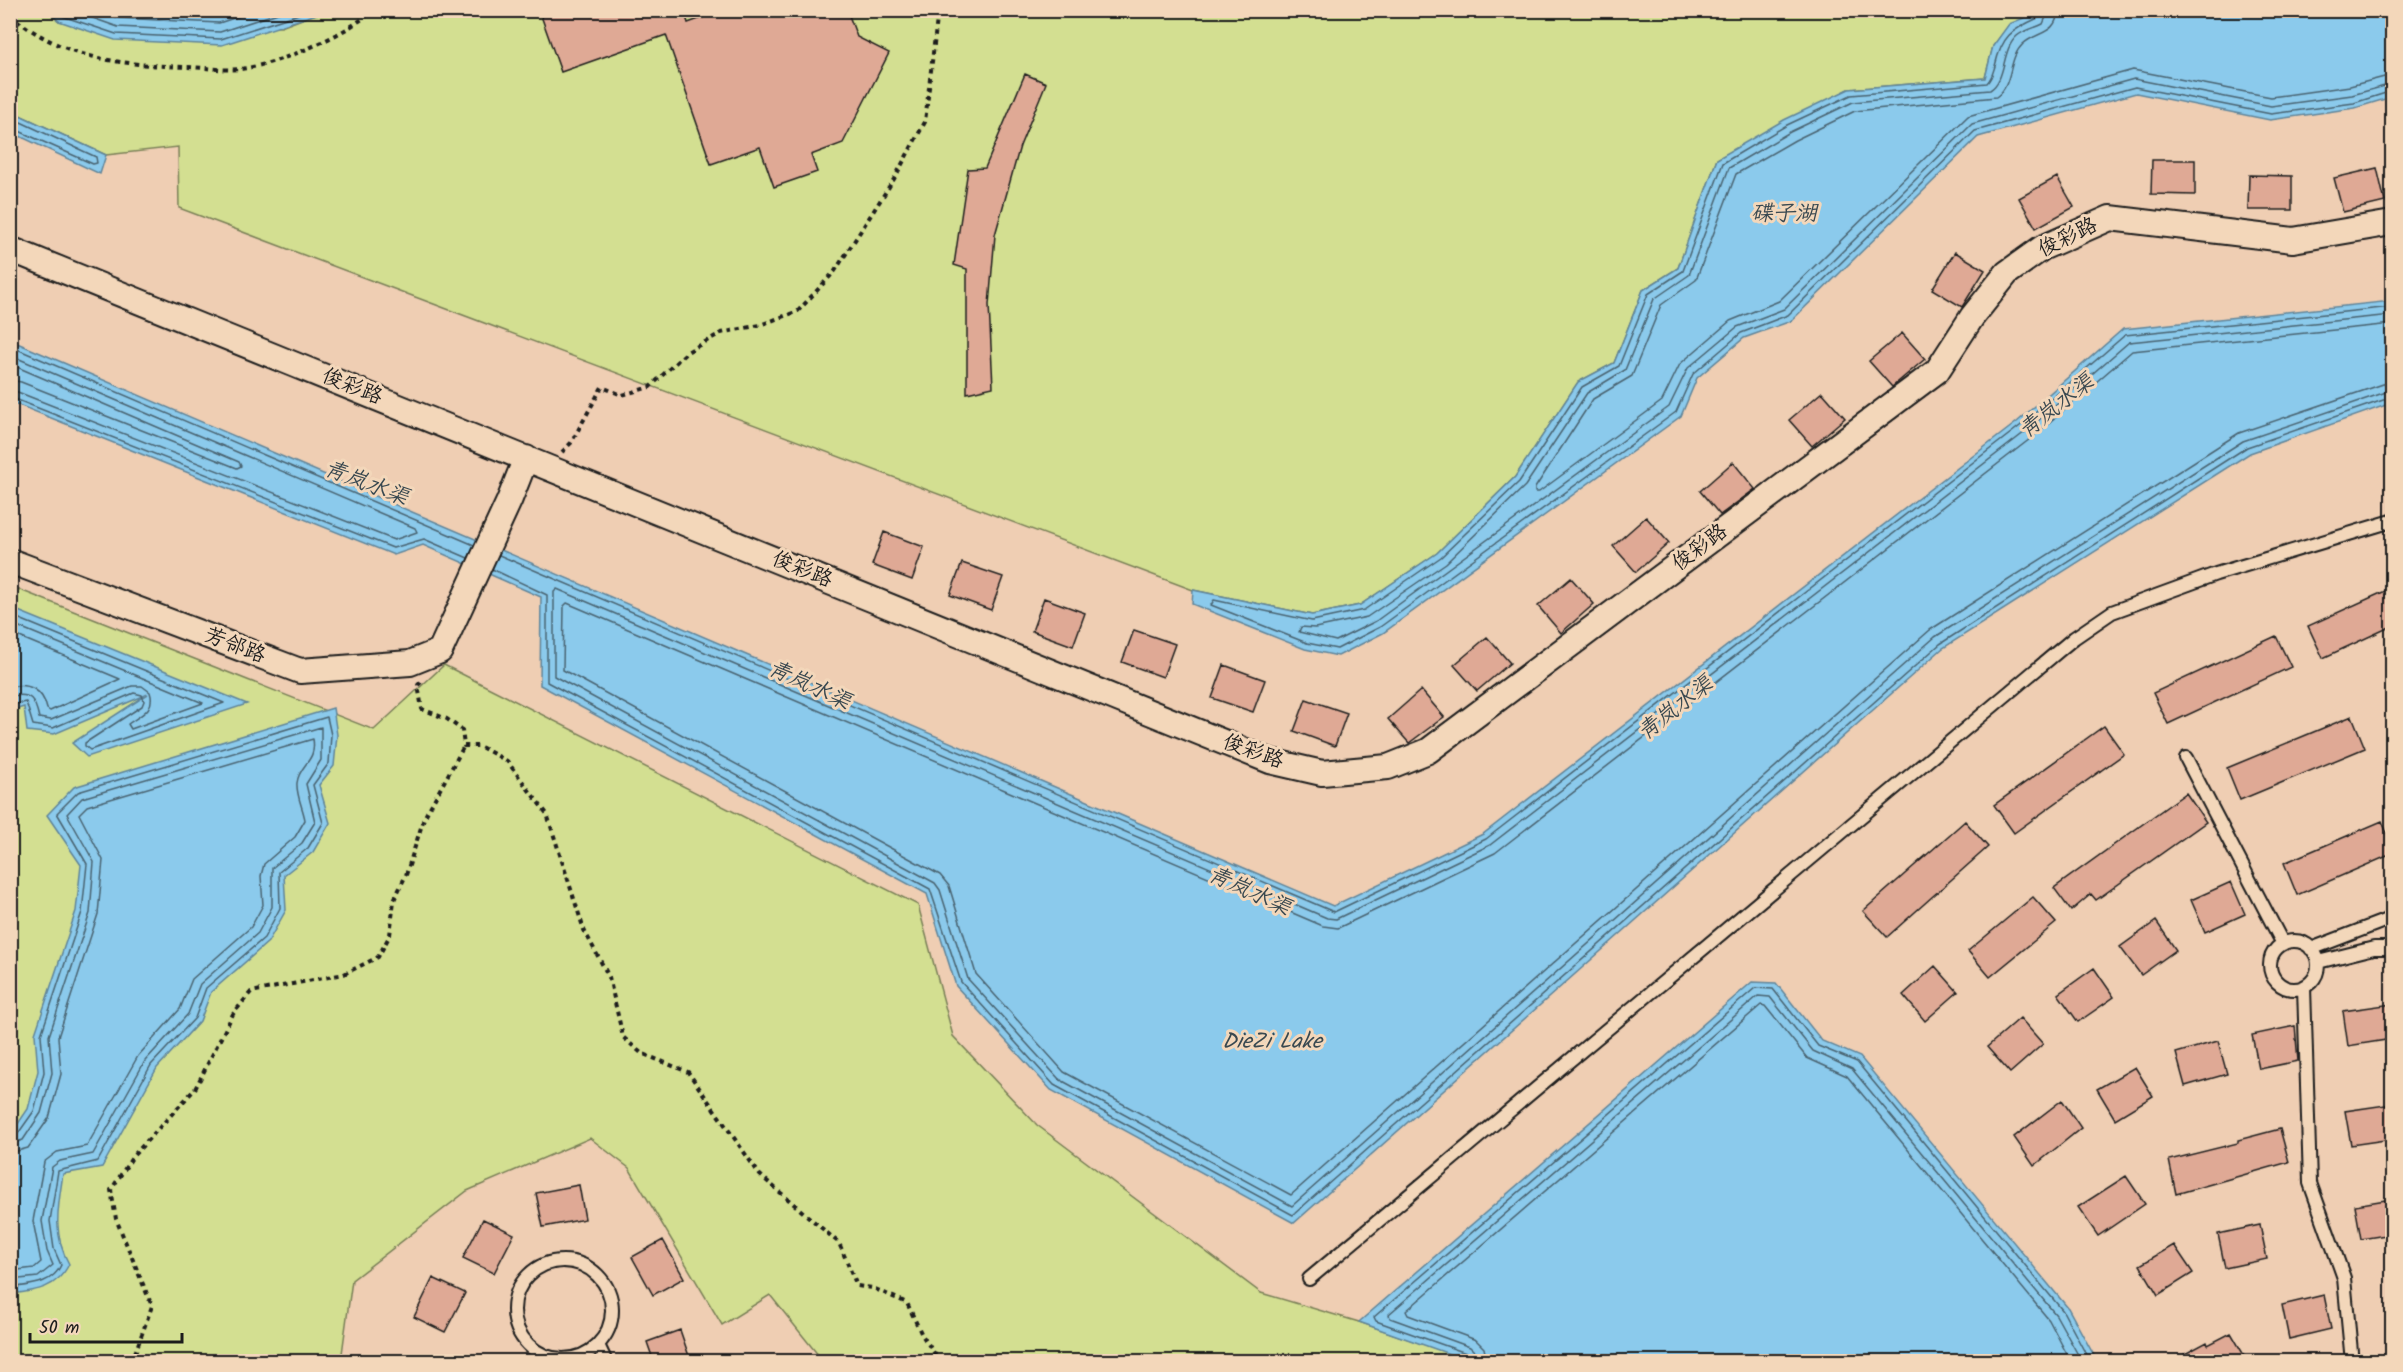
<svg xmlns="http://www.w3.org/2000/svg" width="2403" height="1372" viewBox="0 0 2403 1372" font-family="Kalam,'LXGW WenKai TC',sans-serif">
<rect width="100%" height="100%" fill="#efceb3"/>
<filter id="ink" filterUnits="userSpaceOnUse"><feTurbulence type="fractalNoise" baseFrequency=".0167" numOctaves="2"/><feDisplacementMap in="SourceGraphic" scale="12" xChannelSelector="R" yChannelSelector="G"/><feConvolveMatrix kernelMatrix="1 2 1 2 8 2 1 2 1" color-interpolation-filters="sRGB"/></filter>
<g filter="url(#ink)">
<!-- green -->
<path fill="#d3df91" stroke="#787e56" stroke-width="1.5" d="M326,10l1715,1 -32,14 -16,21 -8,32 -136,11 -132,70 -39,109 -35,22 -29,73 -36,19 -63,95 -78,76 -77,52 -48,10 -119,-25 -1014,-382 -1,-61 -72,8 -95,-44v-100h36l12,10 222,6z
M10,586l364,144 70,-65 474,240 35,131 84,89 224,168 98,29 113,39h-649l-53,-66 -48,30 -93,-157 -39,-30 -123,53 -115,89 -11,81h-330z"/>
<!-- water -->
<path fill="#8bcaec" stroke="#5f8499" stroke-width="1.5" d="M47,11h279l-104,34 -107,-5 -56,-19z
M2041,11h351v86l-37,11 -85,12 -134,-27 -158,44 -187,184 -47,17 -47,40 -16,38 -298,217 -45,23 -33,-7 -113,-45 1,-14 119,25 48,-10 77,-52 78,-76 63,-95 36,-19 29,-73 35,-22 39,-109 67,-39 65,-31 136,-11 8,-32 16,-22z
M11,111l95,44 -6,19 -89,-42z
M2392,301v102l-142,50 -307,195 -649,575 -243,-133 -95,-104 -29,-92 -387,-209 1,-88 -118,-52 -29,10 -383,-153 -1,-62 1323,566 150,-72 534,-412 106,-93z
M11,608l236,96 -160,53 -15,-14 76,-49 -94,40 -27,-3 -3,-24 -13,4z
M333,708l4,27 -3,31 -15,19 11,38 -17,29 -29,23 2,35 -18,32 -57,50 -11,29 -43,47 -55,99 -39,7c-5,33 -11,60 6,90 -12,25 -34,27 -58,30v-160l17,-25 10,-38 -3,-37 41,-123 5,-46 -34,-50 27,-28z
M1752,982l24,1 46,58 38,16 208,251 29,53 -625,1 -113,-40z"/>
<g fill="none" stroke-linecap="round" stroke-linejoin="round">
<!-- shore -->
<path stroke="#48626f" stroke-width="1.5" d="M56,10l6,6 54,18 105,5 90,-29
M70,10l48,17 102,5 67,-22
M98,10l21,8 100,5 39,-13
M2041,10l-3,8c-27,12 -36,18 -43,48 -2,6 -3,12 -8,17l-136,12 -64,30 -64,38 -40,108 -35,23 -29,72 -37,21 -63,95 -78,75 -77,53 -52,11 -98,-21 -3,5 96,38 30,6 43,-22 296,-215 17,-38 48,-41 47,-18 187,-184 160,-44 136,27 83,-11 38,-12
M2049,10l-6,14c-8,4 -19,6 -26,12 -16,14 -10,43 -27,54l-137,12 -63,30 -61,36 -40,107 -35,24 -29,71 -38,23 -62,93 -79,77 -79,54 -52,11 -14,-1 -2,5 37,9 40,-20 293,-214 19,-39 49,-41 47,-18 188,-185 162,-45 137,27 81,-11 40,-11
M2058,10c-1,25 -21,21 -35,34 -16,15 -9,41 -27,53l-141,14 -60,29 -59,34 -40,106 -35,25 -29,71 -39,23 -58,89v4h4l123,-91 18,-37 50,-43 49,-20 189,-185 165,-46 138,27 79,-11 42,-11
M10,117l86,40 1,6 -4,1 -83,-37
M2392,315l-263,27 -104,90 -535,413 -154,74 -9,-1 -770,-329 -3,3v84l381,207 5,7 28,89 91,100 233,127 643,-569 308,-196 149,-51
M2392,324l-260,27 -102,88 -535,414 -157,75 -15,-2 -756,-323 -3,3 -1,64 377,205 9,11 27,88 88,98 227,123 639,-565 309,-197 153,-52
M10,346l464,199
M10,355l405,173 2,4 -23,8 -384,-151
M10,364l229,98 2,4 -4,2 -216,-86 -11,-2
M10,397l383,151 31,-9 44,19
M499,555l835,357 152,-73 534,-413 105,-91 267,-28
M492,569l55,26v87l383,207 31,93 93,103 239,130 647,-571 307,-197 145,-50
M10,615l214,88 -134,47 -5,-4v-3l57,-37 2,-5 -2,-6 -8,-2 -81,35 -20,-3 -7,-23 -16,3
M10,623l193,80 -72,26 -3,-5c12,-9 28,-14 22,-32l-8,-6h-10l-81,34 -12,-2c-4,-18 -8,-27 -29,-21
M10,633l110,46 -70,32 -3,-2c-4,-19 -18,-27 -37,-22
M10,1137l7,-2 17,-24 10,-39 -3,-37 41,-123 5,-48 -30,-51 21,-21 249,-75 4,18 -2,28 -16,22 10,38 -15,25 -29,24 1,36 -16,30 -58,50 -11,30 -44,47 -53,96 -40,10 -8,50 4,28 7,16c-9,20 -32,20 -51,23
M10,1144l13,-4 18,-27 11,-40 -3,-37 41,-123 4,-51 -27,-48 15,-16 239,-71v33l-15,24 9,38 -13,21 -30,25v39l-14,26 -58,51 -12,30 -43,47 -52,93 -33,7 -8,6 -10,54 5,30 6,14 -15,12 -28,3
M10,1153l18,-5 21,-30 12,-44 -3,-37 40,-123 5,-54 -24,-46 8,-8 226,-67c4,23 -14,25 -16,44 -1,12 6,25 8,37l-10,17 -31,27 -3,12 2,29 -12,22 -59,52 -12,30 -42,47 -51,90 -30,6 -13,10 -11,59 8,41 -7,6 -24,3
M1470,1362l-4,-9 -90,-32 -2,-4 381,-329 18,1 45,57 39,16 206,249 27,51
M1478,1362l-2,-9 -6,-6 -80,-29 -1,-4 369,-318 12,1 43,54 39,18 204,246 26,47
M1487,1362l-3,-14 -8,-8 -68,-25 -2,-4 355,-306 4,1 42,52 40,18 202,244 22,42"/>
</g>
<!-- building -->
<path fill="#dfa995" stroke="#1c1c1c" stroke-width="1.5" d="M539,10h145l4,13 36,-13h123l10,27 32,16 -46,90 -32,12 6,17 -43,15 -14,-40 -49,17 -45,-129 -105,37z
M1025,74l21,9 -26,63 -25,89 -6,70 4,82 -26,6v-124l-13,-4 14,-96 17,-1z
M2152,160h43v35l-44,-1z
M2377,168l8,34 -42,10 -9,-34z
M2249,175l43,1v34h-44z
M2057,177l17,30 -38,21 -17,-30z
M1955,252l30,18 -23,37 -30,-18z
M1902,333l23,26 -33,28 -23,-26z
M1822,392l23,26 -33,28 -23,-26z
M1733,462l22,27 -35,26 -20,-24z
M1646,517l23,26 -33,29 -23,-26z
M884,532l40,15 -12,33 -40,-15z
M962,563l41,14 -12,33 -41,-15z
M1571,578l23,26 -33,29 -23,-27z
M2392,588v38l-69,32 -15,-32z
M1044,598l41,15 -12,33 -41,-15z
M1134,630l41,14 -12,33 -41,-15z
M2276,636l15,31 -123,57 -15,-31z
M1487,637l23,26 -33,28 -23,-26z
M1224,665l41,15 -12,32 -41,-14z
M1421,690l23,27 -35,26 -21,-24z
M1306,699l41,14 -12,33 -41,-15z
M2352,716l13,32 -125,52 -13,-32z
M2104,726l20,28 -110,79 -20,-28z
M2186,793l20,29 -110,78 -5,-6 -20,17 -17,-23z
M1965,821l23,26 -101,90 -24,-26z
M2382,821l10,25v8l-95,41 -13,-32z
M2231,882l14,32 -40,18 -14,-32z
M2033,897l23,26 -66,54 -22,-26z
M2156,921l20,29 -35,25 -21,-28z
M1935,966l23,26 -33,29 -22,-26z
M2094,968l20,29 -36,25 -20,-28z
M2392,1004v35l-44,7 -5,-35z
M2020,1018l23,26 -33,29 -23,-26z
M2295,1026l3,35 -39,8 -7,-34z
M2218,1041l9,33 -42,12 -9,-33z
M2135,1067l18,29 -38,23 -18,-30z
M2062,1100l19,28 -47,38 -20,-29z
M2392,1104v35l-41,6 -6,-34z
M2280,1129l9,33 -113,32 -7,-34 69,-17v-3z
M2126,1176l19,28 -47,32 -20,-29z
M579,1185l6,34 -42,8 -7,-34z
M2392,1199v35l-31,5 -6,-34z
M483,1219l31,15 -20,39 -31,-15z
M2260,1225l7,34 -42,9 -7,-34z
M663,1240l21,38 -31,17 -21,-38z
M2174,1245l19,28 -35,22 -18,-30z
M433,1278l32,15 -20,39 -31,-15z
M2324,1295l7,34 -42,10 -7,-34z
M680,1330l11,32h-37l-7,-20z
M2231,1333l17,29h-78l37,-20 1,3z"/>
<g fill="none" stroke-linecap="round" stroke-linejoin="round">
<!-- service casing -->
<g stroke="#1c1c1c" stroke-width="16">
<path id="service" d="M2186,758l97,186
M2270 965a24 24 0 1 1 48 0a24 24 0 1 1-48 0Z
M2311,949l81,-31
M2318,962l56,-14h18
M2304,987l6,196 34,95 8,84
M514 1310a49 49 0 1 1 98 0a49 49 0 1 1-98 0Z
M1309,1279l765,-641 38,-26 104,-38 176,-53
M598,1345l8,17"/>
</g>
<!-- minor casing -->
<g stroke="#1c1c1c" stroke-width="28">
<path id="minor" d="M10,249l1260,512 52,12 66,-6 40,-16 509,-380 35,-54 35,-44 35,-25 68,-30 183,22 99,-17
M10,561l290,110 110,-8 30,-12 69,-150 17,-43"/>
</g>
<!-- path -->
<path stroke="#1c1c1c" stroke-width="4" stroke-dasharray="4.5 4.5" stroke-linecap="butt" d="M10,15c57,45 106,49 176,52 17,0 37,4 55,2 39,-5 102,-33 133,-59
M562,452l9,-9 31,-56 20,8 28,-8 37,-35 34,-19 39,-8 38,-14 37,-40 59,-92 31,-57 13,-112
M421,682l-3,3 4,24 25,10 15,11 2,16h15l28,15 40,53 37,116 25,47 14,60 18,16 47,19 72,103 79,68 18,43 16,2 34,15 15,32 18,27
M136,1362l-2,-6 18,-50 -36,-87 -5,-29 22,-34 62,-67 38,-75 18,-22 93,-18 34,-17 12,-22 4,-35 12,-25 18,-57 40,-72"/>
<!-- service -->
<use href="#service" stroke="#f3d7ba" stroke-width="12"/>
<!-- minor -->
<use href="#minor" stroke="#f3d7ba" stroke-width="24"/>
</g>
</g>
<g text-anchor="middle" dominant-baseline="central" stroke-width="6" stroke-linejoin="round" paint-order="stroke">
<!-- street labels -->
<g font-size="21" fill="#1c1c1c" stroke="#f3d7ba">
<text transform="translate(2068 238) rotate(-26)">俊彩路</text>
<text transform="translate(352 387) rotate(22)">俊彩路</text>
<text transform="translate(1700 548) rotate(-37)">俊彩路</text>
<text transform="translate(802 570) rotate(22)">俊彩路</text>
<text transform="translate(235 646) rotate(21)">芳邻路</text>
<text transform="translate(1253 752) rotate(20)">俊彩路</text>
</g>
<!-- water labels -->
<g font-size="22" font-style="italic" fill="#384850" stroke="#f3d7ba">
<text x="1784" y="214">碟子湖</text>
<text transform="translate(2057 407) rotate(-38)">青岚水渠</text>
<text transform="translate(366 484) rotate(21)">青岚水渠</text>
<text transform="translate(809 686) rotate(25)">青岚水渠</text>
<text transform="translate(1676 709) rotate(-38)">青岚水渠</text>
<text transform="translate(1249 892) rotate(25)">青岚水渠</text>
<text x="1272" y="1042">DieZi Lake</text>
</g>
</g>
<!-- margin -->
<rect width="2403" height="1372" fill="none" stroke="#f3d7ba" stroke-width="36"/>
<rect x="18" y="18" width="2367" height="1336" fill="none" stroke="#1c1c1c" stroke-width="2" filter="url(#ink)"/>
<!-- scale -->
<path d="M30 1333v9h152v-9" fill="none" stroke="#1c1c1c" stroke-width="3"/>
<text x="39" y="1333" font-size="18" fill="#1c1c1c" stroke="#f3d7ba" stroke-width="4.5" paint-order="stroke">50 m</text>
</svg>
